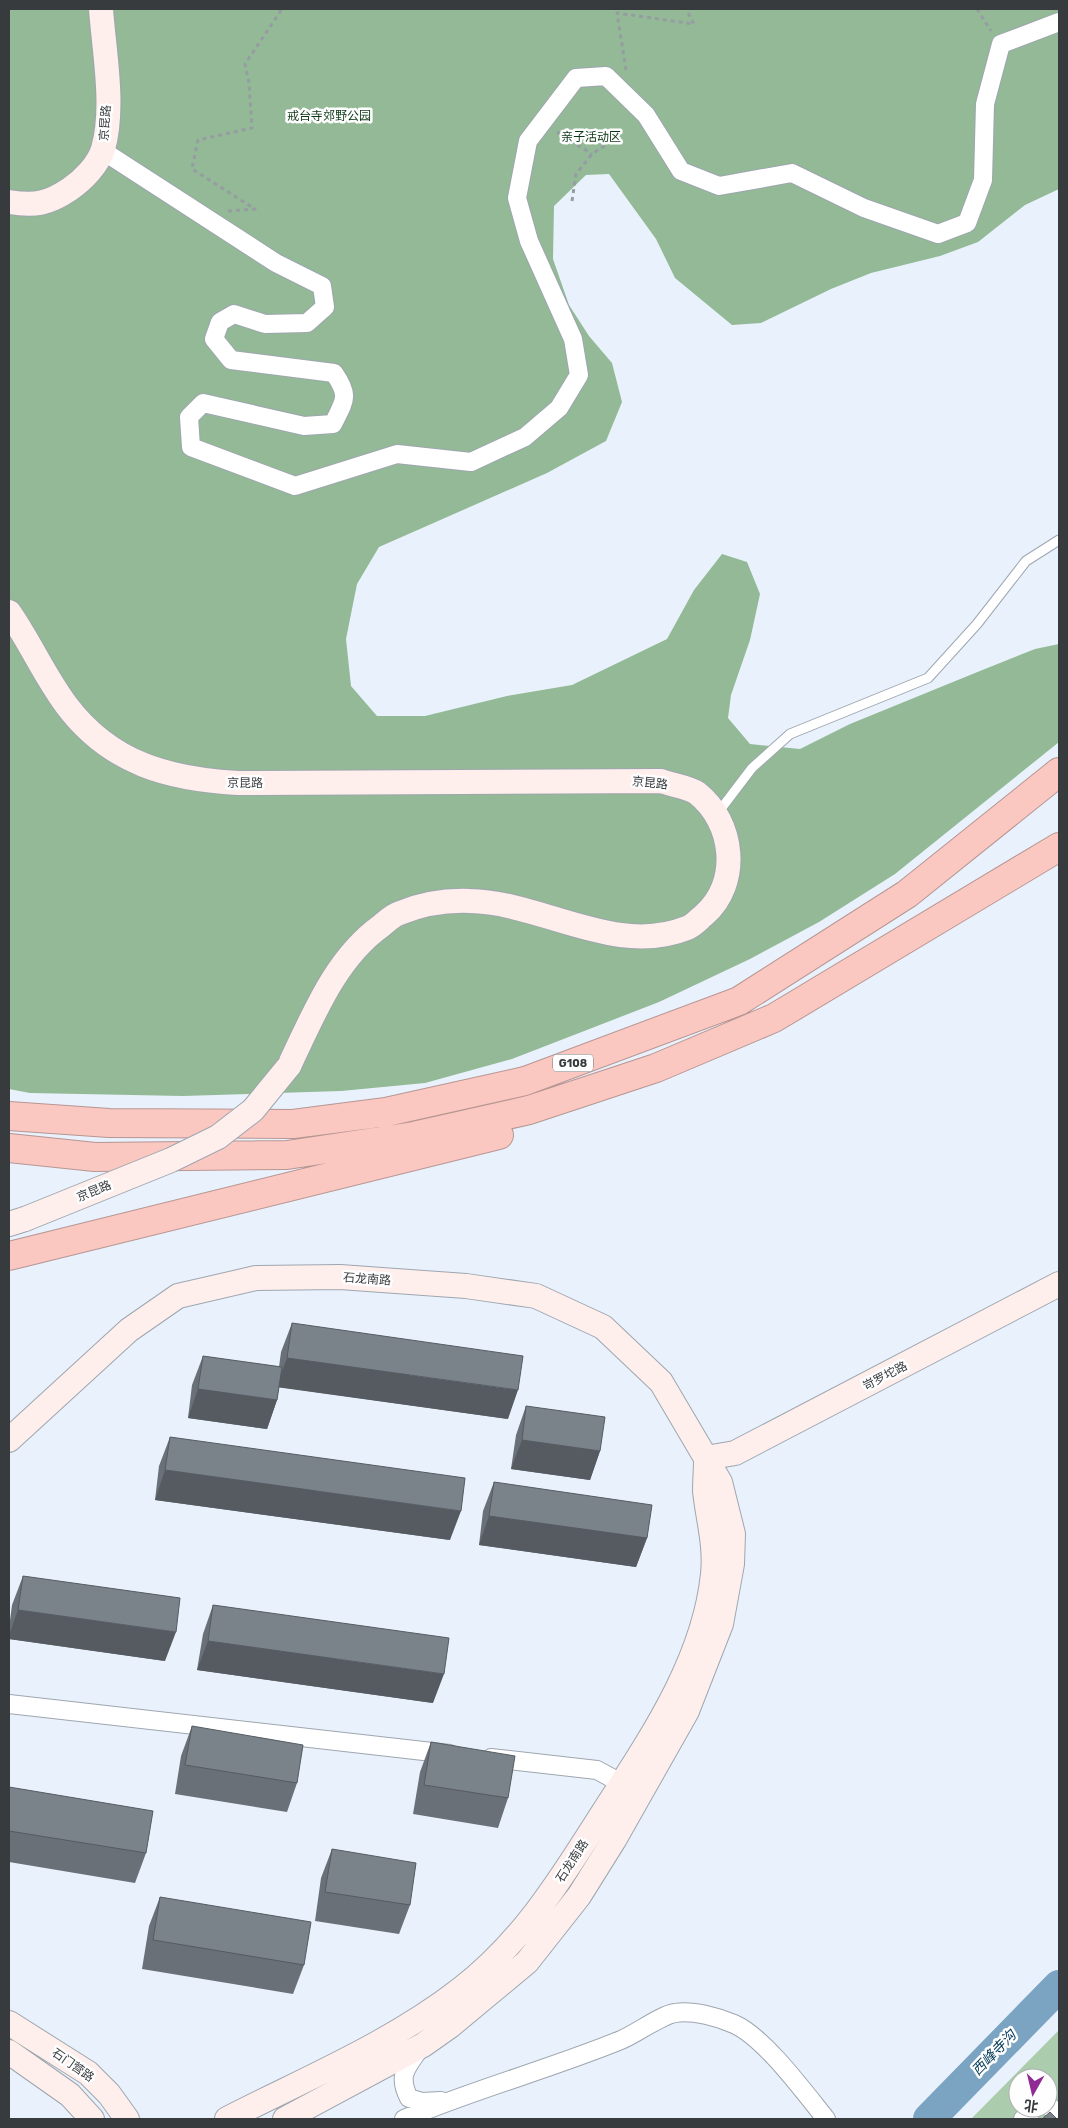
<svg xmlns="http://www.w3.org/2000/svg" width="1068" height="2128" viewBox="0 0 1068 2128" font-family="Rubik,'Noto Sans SC',sans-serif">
<rect width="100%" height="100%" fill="#e9f2fc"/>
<!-- green -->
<path fill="#abccad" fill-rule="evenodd" d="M1059,2030v89h-88zM1018,2078h30v30h-30z"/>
<!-- forest -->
<path fill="#93b996" d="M9,9h1050v180l-34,16 -47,37 -38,14 -69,17 -40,16 -70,34 -29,2 -57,-47 -19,-39 -47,-65 -23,1 -32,31 -1,53 16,46 20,31 23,27 10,39 -16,39 -59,32 -168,74 -22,37 -11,55 5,47 26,30h48l82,-20 65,-11 95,-46 27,-49 28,-36 25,8 13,32 -10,46 -19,55 -3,23 22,26 50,5 50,-25 125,-51 60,-24 24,-5v98l-164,132 -76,48 -69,37 -91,43 -147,57 -87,24 -84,8 -158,5 -153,-3 -21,-4z"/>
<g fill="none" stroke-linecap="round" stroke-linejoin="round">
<!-- river -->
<path stroke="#7ba4c3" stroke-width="32" d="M929,2119l130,-133"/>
<!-- lane casing -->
<g stroke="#9ea6af" stroke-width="11">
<path id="lane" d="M717,814l35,-46 38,-34 138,-56 49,-54 49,-63 33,-21"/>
</g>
<!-- street casing -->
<g stroke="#9ea6af" stroke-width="20">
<path id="street" d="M103,151l173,112 46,23 3,21 -18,16 -42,1 -31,-10 -14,8 -6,17 17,21 103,13c16,23 11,27 -1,51l-29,2 -101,-23 -14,14 2,30 104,39 102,-32 74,8 54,-25 34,-29 20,-33 -6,-36 -44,-98 -12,-43 11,-57 48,-63 30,-2 40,39 35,56 38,15 73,-13 72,35 74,26 29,-11 16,-43 2,-76 16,-60 58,-22
M9,1704l441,50
M491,1758l106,12 35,19
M420,2048c-13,19 -23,27 -11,50l13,4 19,-1
M1048,2105l11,10
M404,2119c71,-30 146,-50 217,-79 15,-6 40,-25 54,-27 18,-3 43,4 59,11 30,13 71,69 92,95
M1023,2119l12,-11"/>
</g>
<!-- secondary casing -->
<g stroke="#9ea6af" stroke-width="26">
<path id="secondary" d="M9,202c26,4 39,2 61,-13 13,-9 28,-24 33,-40 12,-41 1,-98 -2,-140
M9,612c21,30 36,65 58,94 44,58 102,73 171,77l423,-2c11,4 27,6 36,12 37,29 44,90 7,122 -5,4 -11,11 -17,13 -72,29 -146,-26 -217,-27 -24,-1 -48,3 -70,12 -7,2 -13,8 -19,13 -46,33 -68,90 -92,140
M9,1224l16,-5
M9,1440l120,-110 49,-34 78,-18 84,-1 126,9 70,10 67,31 58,55 59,100 13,52 -1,30 -11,60 -34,87 -73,129 -35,56 -52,66 -77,64 -27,19 -138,74
M706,1458l29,-5 324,-169
M9,2023l79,50 21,21 18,25
M9,2052l61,43 22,24
M227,2119c78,-40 165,-76 234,-130 60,-46 98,-107 138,-170 47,-74 105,-155 114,-245 3,-29 -5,-55 -8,-83 0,-10 1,-21 1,-31"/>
</g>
<!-- highway casing -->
<g stroke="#b69693" stroke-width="30">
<path id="highway" d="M9,1116l100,7 184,1 93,-12 139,-31 214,-80 168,-107 152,-122
M9,1148l86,9 192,-2 127,-19 115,-26 127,-42 118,-50 285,-171
M9,1256l490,-121"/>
</g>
<!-- path -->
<path stroke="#959ca2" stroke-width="3" stroke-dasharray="4 4" stroke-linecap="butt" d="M977,9l14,22
M626,70l-9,-57 77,11 -8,-15
M557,132l35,22
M572,201l4,-27 16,-20 26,-17
M228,211l27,-2 -63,-40 6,-29 54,-12 -3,-45 -4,-19 37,-55"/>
<!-- lane -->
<use href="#lane" stroke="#fff" stroke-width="9"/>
<!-- street -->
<use href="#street" stroke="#fff" stroke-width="18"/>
<!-- secondary -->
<use href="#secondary" stroke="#feeeec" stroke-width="24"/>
<!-- highway -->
<use href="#highway" stroke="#fbc7c1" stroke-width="28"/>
<!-- secondary-bridge casing -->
<g stroke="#9ea6af" stroke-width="26" stroke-linecap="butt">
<path id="secondary-bridge" d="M25,1219l146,-59 47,-23 35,-27 36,-44"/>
</g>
<!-- secondary-bridge -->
<use href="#secondary-bridge" stroke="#feeeec" stroke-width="24"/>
</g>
<!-- wall -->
<path fill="#697077" d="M292,1323l216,96 -229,-32 -2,13 -10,29 -79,-11 4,-33 11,-29 76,11 2,-15z
M526,1406l74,45 -10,29 -79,-11 5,-34z
M170,1437l280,103 -295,-40 4,-34z
M494,1482l153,56 -11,29 -157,-22 4,-34z
M23,1576l142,85 -156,-22v-11l3,-23z
M213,1605l220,98 -236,-33 6,-36z
M192,1726l105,57 -10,29 -112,-18 6,-38z
M431,1742l77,56 -10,30 -85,-14 7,-42z
M9,1787l137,66 -11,30 -126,-21z
M332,1849l78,56 -11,29 -84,-13 6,-43z
M160,1897l144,68 -11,29 -151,-25 7,-43z"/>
<!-- shaded-wall -->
<path fill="#555b61" d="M287,1358l231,32 -10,29 -232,-32z
M198,1389l79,11 -10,29 -79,-11z
M522,1440l78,11 -10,29 -79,-11z
M165,1470l296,41 -11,29 -295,-40z
M489,1516l158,22 -11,29 -157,-22z
M18,1610l158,22 -11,29 -156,-22v-4z
M208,1641l236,33 -11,29 -236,-33z"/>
<!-- building -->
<path fill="#7a828a" stroke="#555b61" d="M292,1323l231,33 -5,34 -231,-32z
M203,1356l79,11 -5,33 -79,-11z
M526,1406l79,11 -5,34 -78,-11z
M170,1437l295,41 -4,33 -296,-41z
M494,1482l158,23 -5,33 -158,-22z
M23,1576l157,22 -4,34 -158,-22z
M213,1605l236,33 -5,36 -236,-33z
M192,1726l111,19 -6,38 -112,-18z
M431,1742l84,14 -7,42 -84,-13z
M9,1787l144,24 -7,42 -137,-22z
M332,1849l84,14 -6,42 -85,-13z
M160,1897l151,25 -7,43 -151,-25z
M1050,2112l7,7h-15z"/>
<g text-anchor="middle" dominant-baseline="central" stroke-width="5" stroke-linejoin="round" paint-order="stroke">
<!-- shield labels -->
<rect fill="#fefefe" stroke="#737678" stroke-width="1" x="553" y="1054.5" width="40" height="17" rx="4"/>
<g font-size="11" font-weight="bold" fill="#373b3e">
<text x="573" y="1063">G108</text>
</g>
<!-- park labels -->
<g font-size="12" fill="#0d3816" stroke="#fefefe">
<text x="329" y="116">戒台寺郊野公园</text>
<text x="591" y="137">亲子活动区</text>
</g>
<!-- street labels -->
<g font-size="12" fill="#373b3e" stroke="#fefefe">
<text transform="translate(105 123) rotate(-86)">京昆路</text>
<text transform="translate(245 783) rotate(1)">京昆路</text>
<text transform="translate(650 783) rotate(6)">京昆路</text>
<text transform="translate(94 1191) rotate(-22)">京昆路</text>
<text transform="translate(367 1279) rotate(4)">石龙南路</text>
<text transform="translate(885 1376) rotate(-27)">岢罗坨路</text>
<text transform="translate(572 1861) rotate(-57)">石龙南路</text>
<text transform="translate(73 2065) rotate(35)">石门营路</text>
</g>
<!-- water labels -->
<g font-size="14" font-style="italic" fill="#033a59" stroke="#fefefe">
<text transform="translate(994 2053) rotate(-46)">西峰寺沟</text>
</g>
</g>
<!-- border -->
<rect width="1068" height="2128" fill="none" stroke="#373b3e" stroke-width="20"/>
<!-- north arrow -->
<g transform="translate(1033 2093) rotate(188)"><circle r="24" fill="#fefefe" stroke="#aeb0b1"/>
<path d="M0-4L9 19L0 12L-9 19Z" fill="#8f2b92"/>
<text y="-8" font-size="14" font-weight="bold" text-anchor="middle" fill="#373b3e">北</text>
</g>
</svg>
